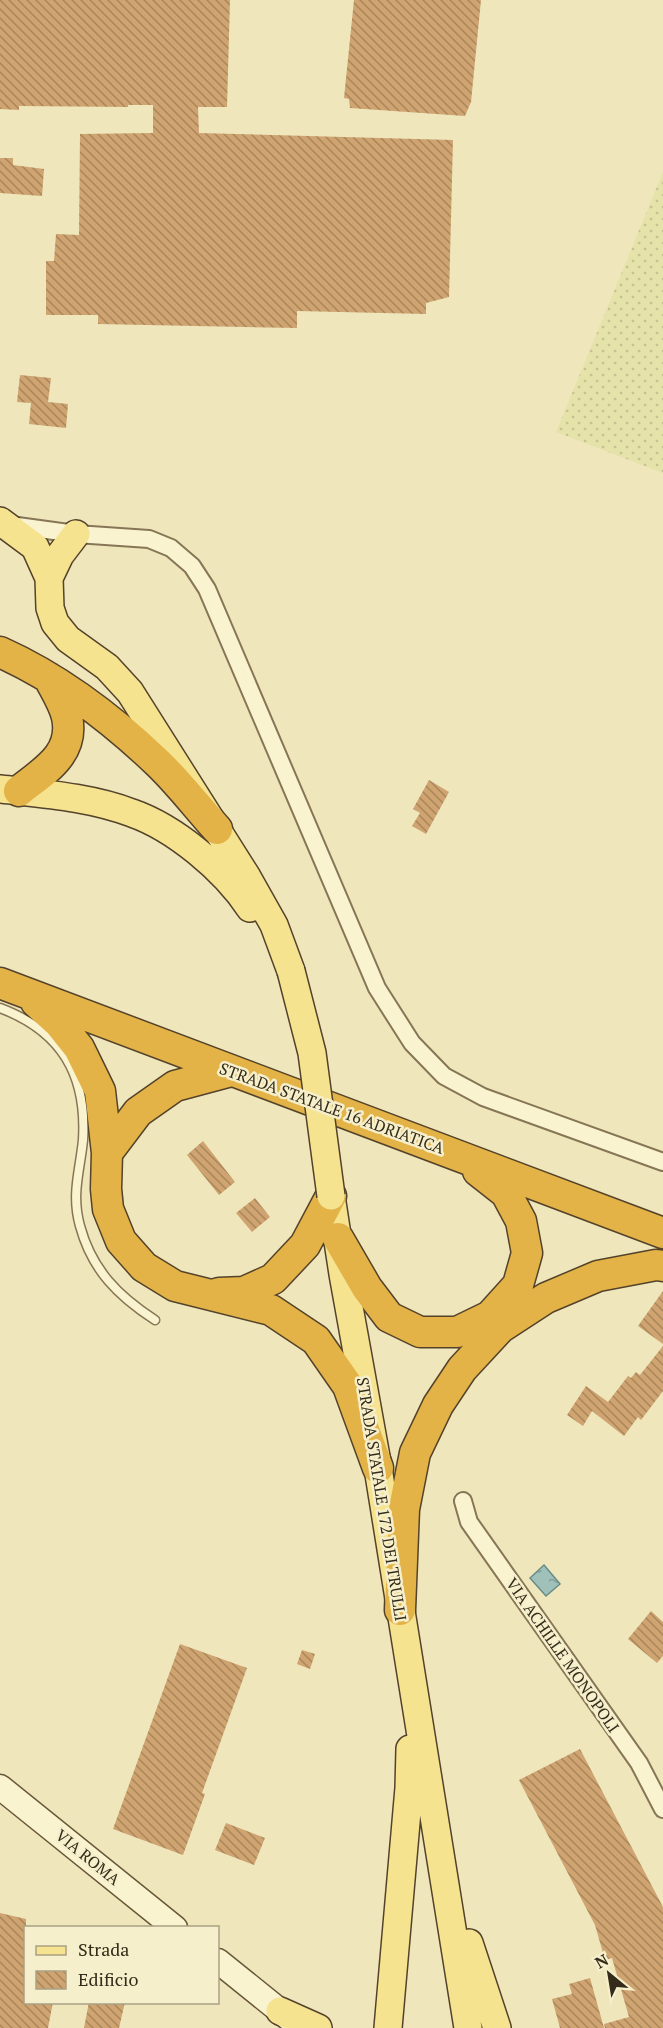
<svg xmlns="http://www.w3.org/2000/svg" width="663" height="2028" viewBox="0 0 663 2028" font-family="'PT Serif',serif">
<defs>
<pattern id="farmland-dots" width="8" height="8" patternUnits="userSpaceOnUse" patternTransform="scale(1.5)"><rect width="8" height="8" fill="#e5e3a9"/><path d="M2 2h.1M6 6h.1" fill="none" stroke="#c5c391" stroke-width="1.8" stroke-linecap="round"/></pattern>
<pattern id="water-ripples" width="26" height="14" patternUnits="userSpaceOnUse" patternTransform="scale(1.5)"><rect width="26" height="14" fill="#a0c0ba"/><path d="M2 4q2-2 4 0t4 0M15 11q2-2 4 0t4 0" fill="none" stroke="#839c96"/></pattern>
<pattern id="building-back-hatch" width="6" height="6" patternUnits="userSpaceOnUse" patternTransform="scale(1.5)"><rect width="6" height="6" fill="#cfa470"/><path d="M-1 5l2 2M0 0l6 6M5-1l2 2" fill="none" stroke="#a9865b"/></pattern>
</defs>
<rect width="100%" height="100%" fill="#efe6bc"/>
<!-- farmland -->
<path fill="url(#farmland-dots)" d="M663,172v301l-107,-41z"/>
<!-- water -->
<path fill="url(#water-ripples)" stroke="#678d89" stroke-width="1.5" d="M544,1565l16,19 -14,12 -16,-18z"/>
<!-- building -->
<path fill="url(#building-back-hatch)" d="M0,0h230l-3,107h-29l1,26 254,7 -4,157 -23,6v11l-129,-3v17l-199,-4v-9h-52v-54h8l2,-27 23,1 1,-101 73,-1v-28h-25v2l-109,-1v4l-19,-1z
M354,0h127l-10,102 -6,14 -115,-8 -1,-9 -5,-1z
M0,158h13v7l31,4 -2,27 -42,-3z
M20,375l31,3 -3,24 20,2 -2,24 -37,-4 2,-21 -14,-1z
M429,780l20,12 -23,42 -14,-8 8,-13 -7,-4z
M203,1141l32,41 -16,13 -32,-40z
M255,1198l15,19 -18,15 -16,-19z
M663,1291v53l-25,-18z
M663,1346v45l-22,29 -3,-3 -14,19 -32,-25 -9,15 -16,-11 19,-29 22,16 20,-26 3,2 5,-6 4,3z
M651,1611l12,11v34l-6,7 -29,-24z
M180,1644l67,24 -45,125 3,1 -22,61 -70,-26z
M302,1650l13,4 -5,15 -13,-5z
M580,1749l83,158v121h-58l-1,-4 25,-7 -17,-59 -7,2 -10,-35 -76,-145z
M226,1823l39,15 -11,27 -39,-15z
M0,1913l26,6v83h27l-5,26h-48z
M590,1978l14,50h-44l-8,-29 20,-5 -3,-10z
M89,2002h36l-6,26h-35z"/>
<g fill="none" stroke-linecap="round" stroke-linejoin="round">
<!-- lane casing -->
<g stroke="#877655" stroke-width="11">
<path id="lane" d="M0,1008c61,23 87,66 83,132 -3,31 -12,54 -3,86 12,44 38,70 75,94"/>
</g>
<!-- street casing -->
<g stroke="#877655" stroke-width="20">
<path id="street" d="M10,525l66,9 73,5 22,9 21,18 15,23 170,399 35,55 32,33 39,21 180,65
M463,1501l6,21 170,241 24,46"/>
</g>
<!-- secondary casing -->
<g stroke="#685738" stroke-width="27">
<path id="secondary" d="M0,1787l175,141
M218,1961l77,62"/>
</g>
<!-- primary casing -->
<g stroke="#54432a" stroke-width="30">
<path id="primary" d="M0,521l35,26 14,31 1,30 5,15 13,16 39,28 23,25 117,185 27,48 17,46
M49,578l11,-23 16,-21
M0,789c44,5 90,8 132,24 43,15 93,57 118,95
M331,1196l12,78 35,194 90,560
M469,1943l28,85
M280,2011l38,17
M388,2028l21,-240 1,-39"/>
</g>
<!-- highway casing -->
<g stroke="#54432a" stroke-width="33">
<path id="highway" d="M0,652c58,26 112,67 158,111 21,20 39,44 59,66
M19,791c25,-20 56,-37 48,-74 -3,-13 -12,-27 -18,-39
M0,983l663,250
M36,1002l23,21 20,25 21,43 7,62 -1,36 2,20 13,32 23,26 31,19 96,24 45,30 32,46 30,82
M107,1153l31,-41 37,-26 56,-15
M338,1238l29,50 22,29 31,15h37l33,-16 28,-31 9,-32 -6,-32 -15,-28 -28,-22
M219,1293l25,-1 29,-13 32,-34 26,-49
M400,1610l4,-101 11,-56 23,-48 24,-36 38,-41 46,-30 52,-22 58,-11 7,1"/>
</g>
<!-- lane -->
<use href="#lane" stroke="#faf3cf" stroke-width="8"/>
<!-- street -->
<use href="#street" stroke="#faf3cf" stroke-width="16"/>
<!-- secondary -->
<use href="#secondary" stroke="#faf3cf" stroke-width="24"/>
<!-- primary -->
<use href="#primary" stroke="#f5e390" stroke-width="27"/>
<!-- highway -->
<use href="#highway" stroke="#e4b347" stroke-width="30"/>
<!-- primary-bridge casing -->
<g stroke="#54432a" stroke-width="30" stroke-linecap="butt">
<path id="primary-bridge" d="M291,971l21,82 19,143"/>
</g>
<!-- primary-bridge -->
<use href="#primary-bridge" stroke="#f5e390" stroke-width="27"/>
</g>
<g text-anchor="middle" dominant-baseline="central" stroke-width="5" stroke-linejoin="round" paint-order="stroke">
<!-- street labels -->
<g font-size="16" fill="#352b1a" stroke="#f6efcb">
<text transform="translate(332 1108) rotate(20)">STRADA STATALE 16 ADRIATICA</text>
<text transform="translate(382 1499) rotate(81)">STRADA STATALE 172 DEI TRULLI</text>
<text transform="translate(563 1655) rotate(55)">VIA ACHILLE MONOPOLI</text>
<text transform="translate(88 1857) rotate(39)">VIA ROMA</text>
</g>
</g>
<!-- legend -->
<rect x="24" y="1926" width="195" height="78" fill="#f6efcb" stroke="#a9a184" stroke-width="1.5"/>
<rect x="36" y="1946" width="30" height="9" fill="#f5e390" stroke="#a9a184" stroke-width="1.5"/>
<text x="78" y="1956" font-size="18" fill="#352b1a">Strada</text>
<rect x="36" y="1971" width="30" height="18" fill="url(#building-back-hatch)" stroke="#a9a184" stroke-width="1.5"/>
<text x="78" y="1986" font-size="18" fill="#352b1a">Edificio</text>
<!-- north arrow -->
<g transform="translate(609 1974) rotate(330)" stroke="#f6efcb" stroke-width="4.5" paint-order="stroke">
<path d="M0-4.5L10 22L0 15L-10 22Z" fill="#352b1a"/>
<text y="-9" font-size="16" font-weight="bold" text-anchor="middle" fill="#352b1a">N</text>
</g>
</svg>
